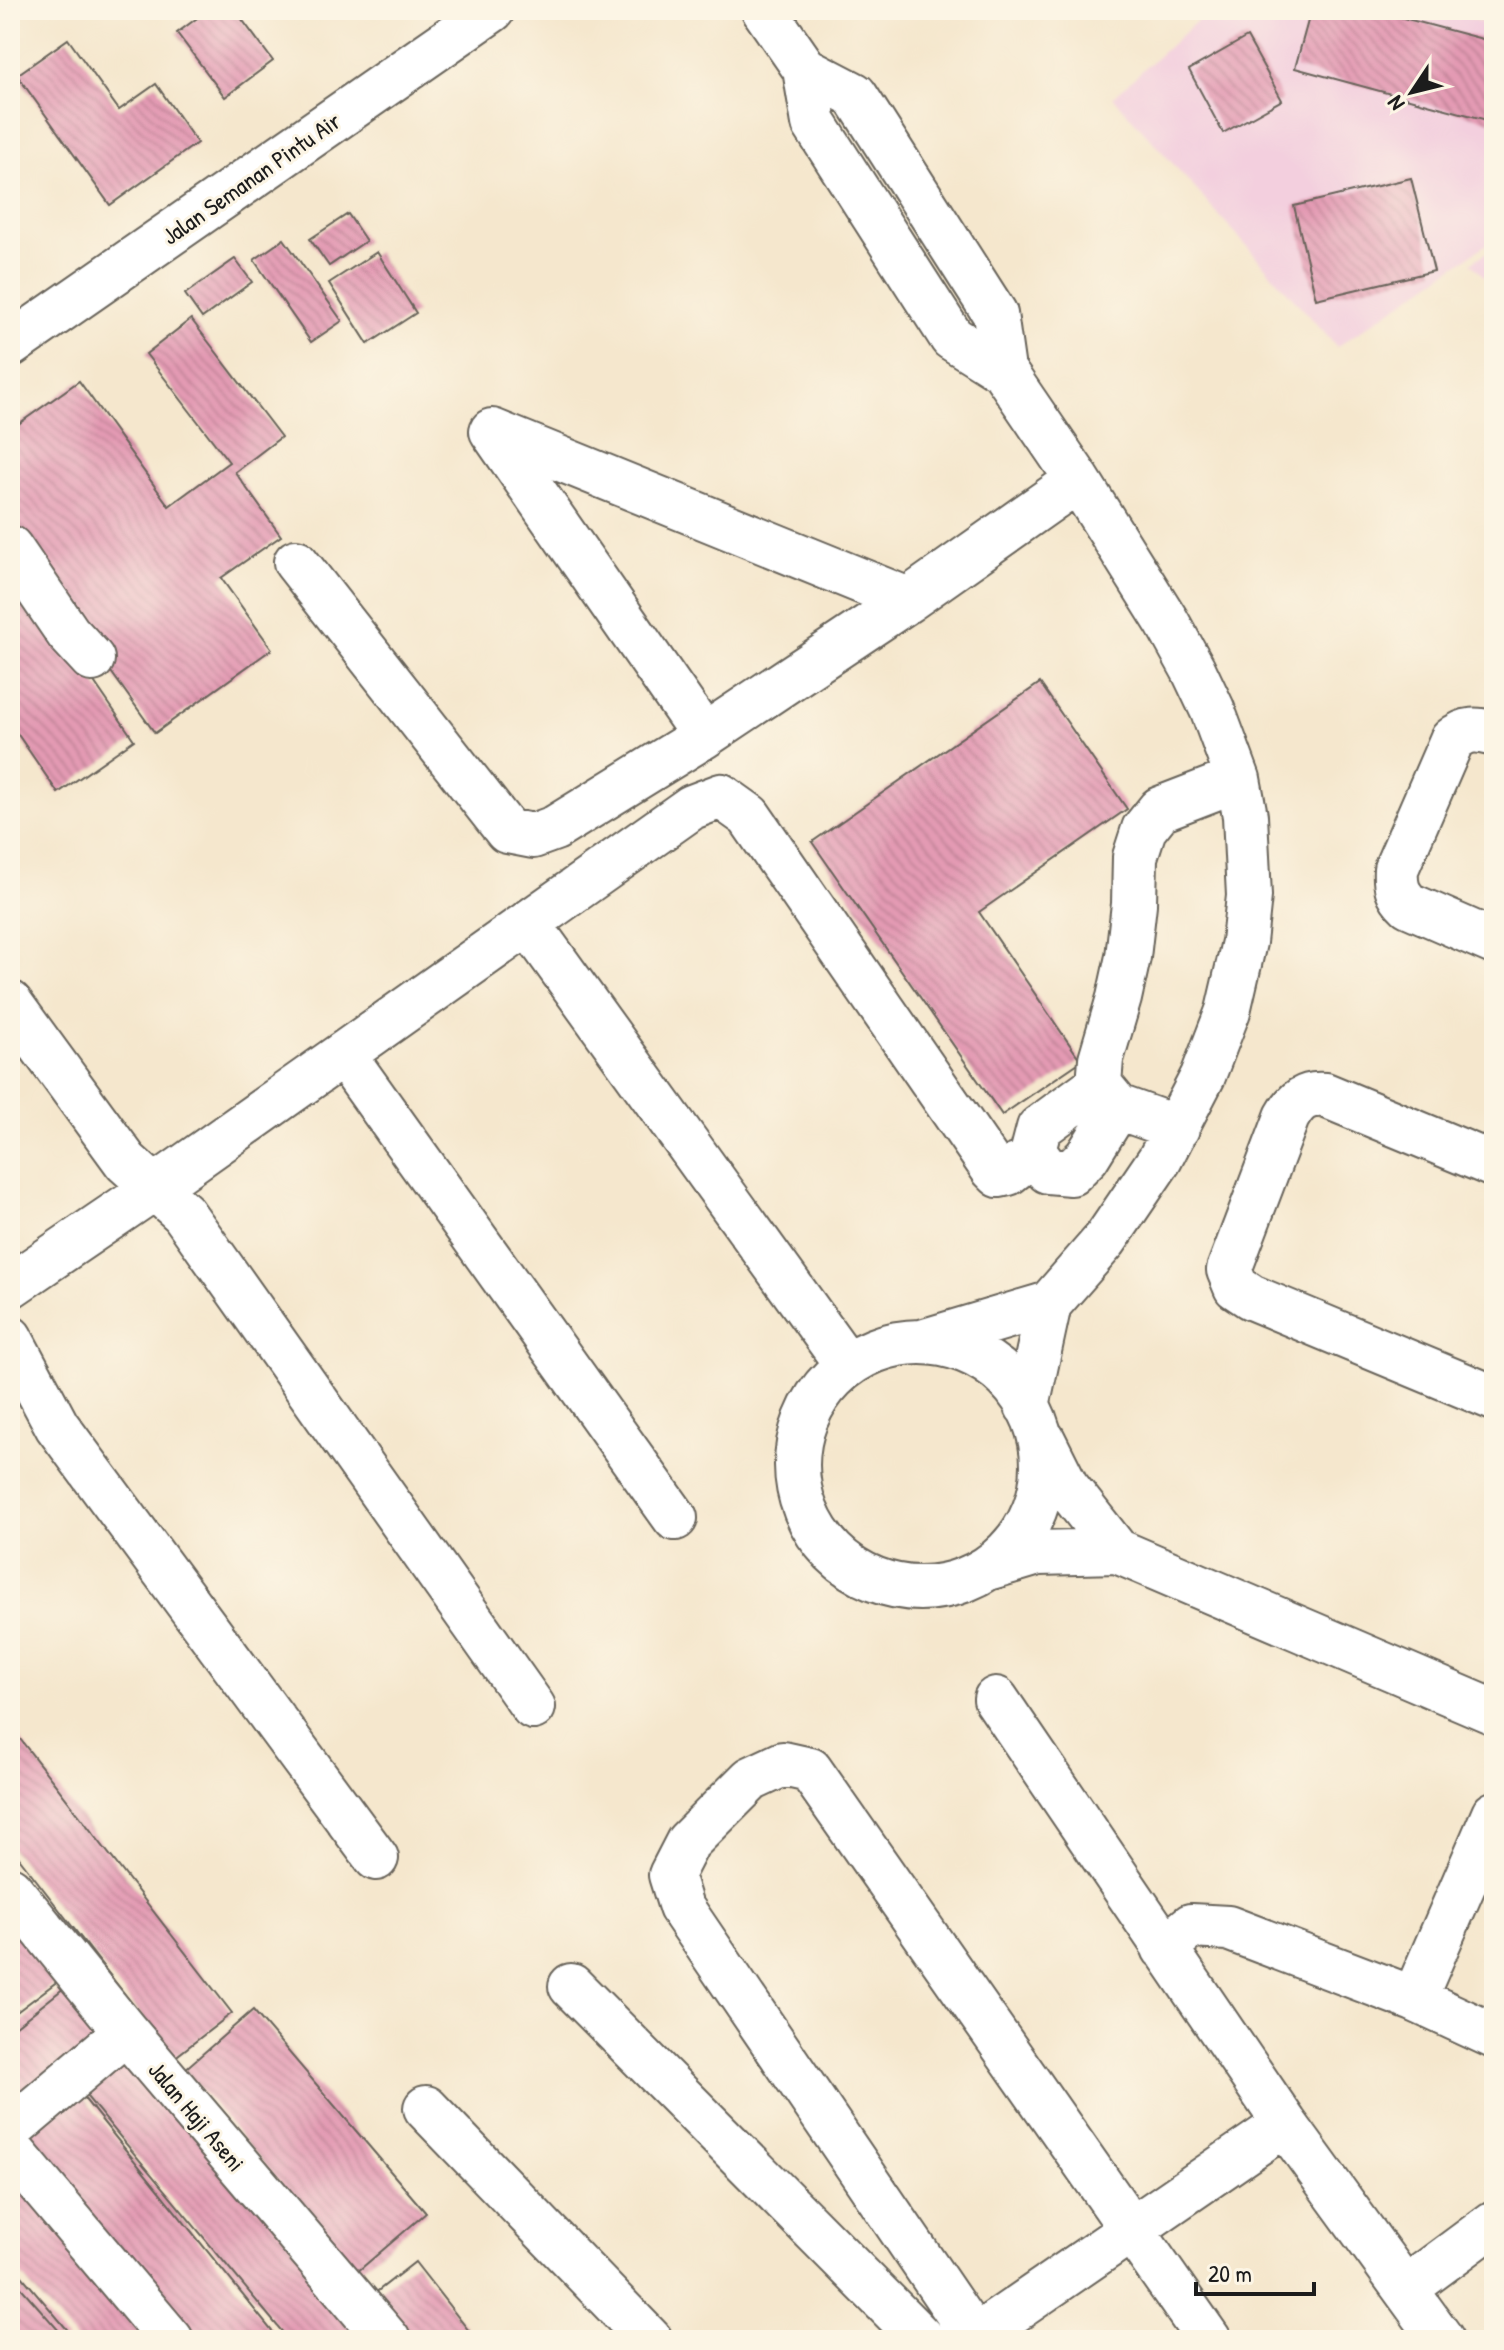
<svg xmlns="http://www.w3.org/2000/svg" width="1504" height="2350" viewBox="0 0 1504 2350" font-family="'Patrick Hand',sans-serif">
<defs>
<pattern id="building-back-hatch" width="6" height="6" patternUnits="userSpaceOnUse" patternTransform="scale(2)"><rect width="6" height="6" fill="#e39ab3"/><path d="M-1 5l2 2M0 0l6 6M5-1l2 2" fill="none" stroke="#c28499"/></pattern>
</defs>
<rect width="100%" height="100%" fill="#fcf5e5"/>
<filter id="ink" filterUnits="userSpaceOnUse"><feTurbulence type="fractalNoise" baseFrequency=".0125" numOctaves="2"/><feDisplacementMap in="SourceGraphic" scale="16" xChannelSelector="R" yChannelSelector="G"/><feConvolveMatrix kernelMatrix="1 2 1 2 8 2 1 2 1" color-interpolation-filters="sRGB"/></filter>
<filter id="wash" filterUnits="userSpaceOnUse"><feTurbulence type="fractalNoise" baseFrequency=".006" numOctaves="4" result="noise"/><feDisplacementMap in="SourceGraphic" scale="32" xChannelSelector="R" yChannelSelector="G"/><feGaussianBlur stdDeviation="1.8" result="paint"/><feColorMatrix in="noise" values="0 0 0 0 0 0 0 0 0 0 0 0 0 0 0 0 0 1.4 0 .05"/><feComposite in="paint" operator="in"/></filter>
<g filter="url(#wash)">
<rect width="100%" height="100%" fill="#f5e7cd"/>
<!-- built -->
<path fill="#f3cfde" d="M1209,10h232l53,16v213l-157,108 -224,-250z
M1494,247v40l-23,-24z"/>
<g id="blocks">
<!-- building -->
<path fill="url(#building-back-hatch)" d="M208,10h27l38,51 -48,36 -48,-64z
M1311,10h62l121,32v80l-199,-54z
M1247,37l35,63 -59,33 -34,-63z
M68,39l51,71 37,-26 41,59 -87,62 -93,-130z
M1411,178l23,93 -118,28 -22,-93z
M348,214l18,27 -37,25 -19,-27z
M284,239l58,82 -31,21 -57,-82z
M377,252l39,61 -48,31 -39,-61z
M235,259l17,23 -50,36 -17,-24z
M191,319l90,118 -46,35 46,64 -60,42 51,71 -117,84 -145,-202v-101l69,-49 90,125 60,-44 -83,-108z
M23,578l111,162 -76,53 -48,-70v-136z
M1040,683l87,126 -148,103 102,149 -79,54 -190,-273z
M10,1726l222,287 -58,45 -164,-212z
M17,1929l42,51 -49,37v-82z
M69,1984l40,50 -99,78v-81z
M253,2010l173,203 -69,59 -173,-202z
M131,2051l233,280 -11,9h-64l-207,-249z
M79,2092l200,248h-95l-163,-201z
M10,2174l140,166h-74l-66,-78z
M415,2262l61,78h-66l-36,-46z
M10,2275l57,65h-57z"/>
</g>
</g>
<g filter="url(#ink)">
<use href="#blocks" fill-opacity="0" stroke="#68635a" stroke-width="2"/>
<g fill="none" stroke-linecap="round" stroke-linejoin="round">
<!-- minor casing -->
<g stroke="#68635a" stroke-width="48">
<path id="minor" d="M764,10l41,59 9,54 138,215 51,32 75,110 89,142 26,47 19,40 26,70 7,37 4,80 -5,46 -16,69 -25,65 -43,83 -55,81 -56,64 -22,102
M805,69l50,26 140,219 8,56
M10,345l482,-335
M492,431l416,169
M492,431l212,305
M10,548l58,85 24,26
M296,562l211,269 26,5 22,-8 149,-92 204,-136 170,-120
M1494,734c-17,-5 -28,-6 -42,6l-56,129c-1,16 1,25 13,36l85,37
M528,923l319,442
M10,1003l116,159 57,51 350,494
M343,1054l332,464
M1099,1084l-60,44 -6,23 15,20 23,2 16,-16 31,-50
M1177,1128l-59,-21 -19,-23 2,-25 18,-61 9,-41 6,-53 1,-47 9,-28 16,-20 78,-30
M1494,1165l-169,-70c-20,-2 -29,6 -38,22l-58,153 7,17 15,10 243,101
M10,1286l144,-98 538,-381 29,-11 28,20 244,353 6,6 9,-2 9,-7
M10,1338l47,88 319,432
M925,1341l124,-37
M797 1465a123 123 0 1 1 246 0a123 123 0 1 1-246 0Z
M1043,1440l23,46 51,65
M991,1567l47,-14 79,-2 377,161
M996,1699l289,425 157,216
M10,1889l116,143 262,308
M1164,1948l27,-22 37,2 186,71 80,37
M571,1986l352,354
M1414,1999l80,-185
M426,2108l224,232
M10,2130l116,-98
M10,2149l161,191
M1405,2289l89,-66
M971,2340l314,-216
M976,2340l-295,-433 -10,-32 17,-33 63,-63 32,-15 27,6 399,570"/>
</g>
<!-- minor -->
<use href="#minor" stroke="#fff" stroke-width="44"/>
</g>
</g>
<g text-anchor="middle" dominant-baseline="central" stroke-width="6" stroke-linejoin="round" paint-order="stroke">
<!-- street labels -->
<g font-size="24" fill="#1c1c1c" stroke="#fcf5e5">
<text transform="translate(251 178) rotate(-35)">Jalan Semanan Pintu Air</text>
<text transform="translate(197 2116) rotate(50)">Jalan Haji Aseni</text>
</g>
</g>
<!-- margin -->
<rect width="1504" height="2350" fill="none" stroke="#fcf5e5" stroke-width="40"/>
<!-- north arrow -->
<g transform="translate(1412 92) rotate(235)" stroke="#fcf5e5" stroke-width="6" paint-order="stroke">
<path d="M0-6L14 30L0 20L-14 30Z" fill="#1c1c1c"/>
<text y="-12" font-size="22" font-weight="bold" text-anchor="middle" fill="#1c1c1c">N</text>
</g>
<!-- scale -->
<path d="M1196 2282v12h118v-12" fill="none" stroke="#1c1c1c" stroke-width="4"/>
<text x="1208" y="2282" font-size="24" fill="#1c1c1c" stroke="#fcf5e5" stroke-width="6" paint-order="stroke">20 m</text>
</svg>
